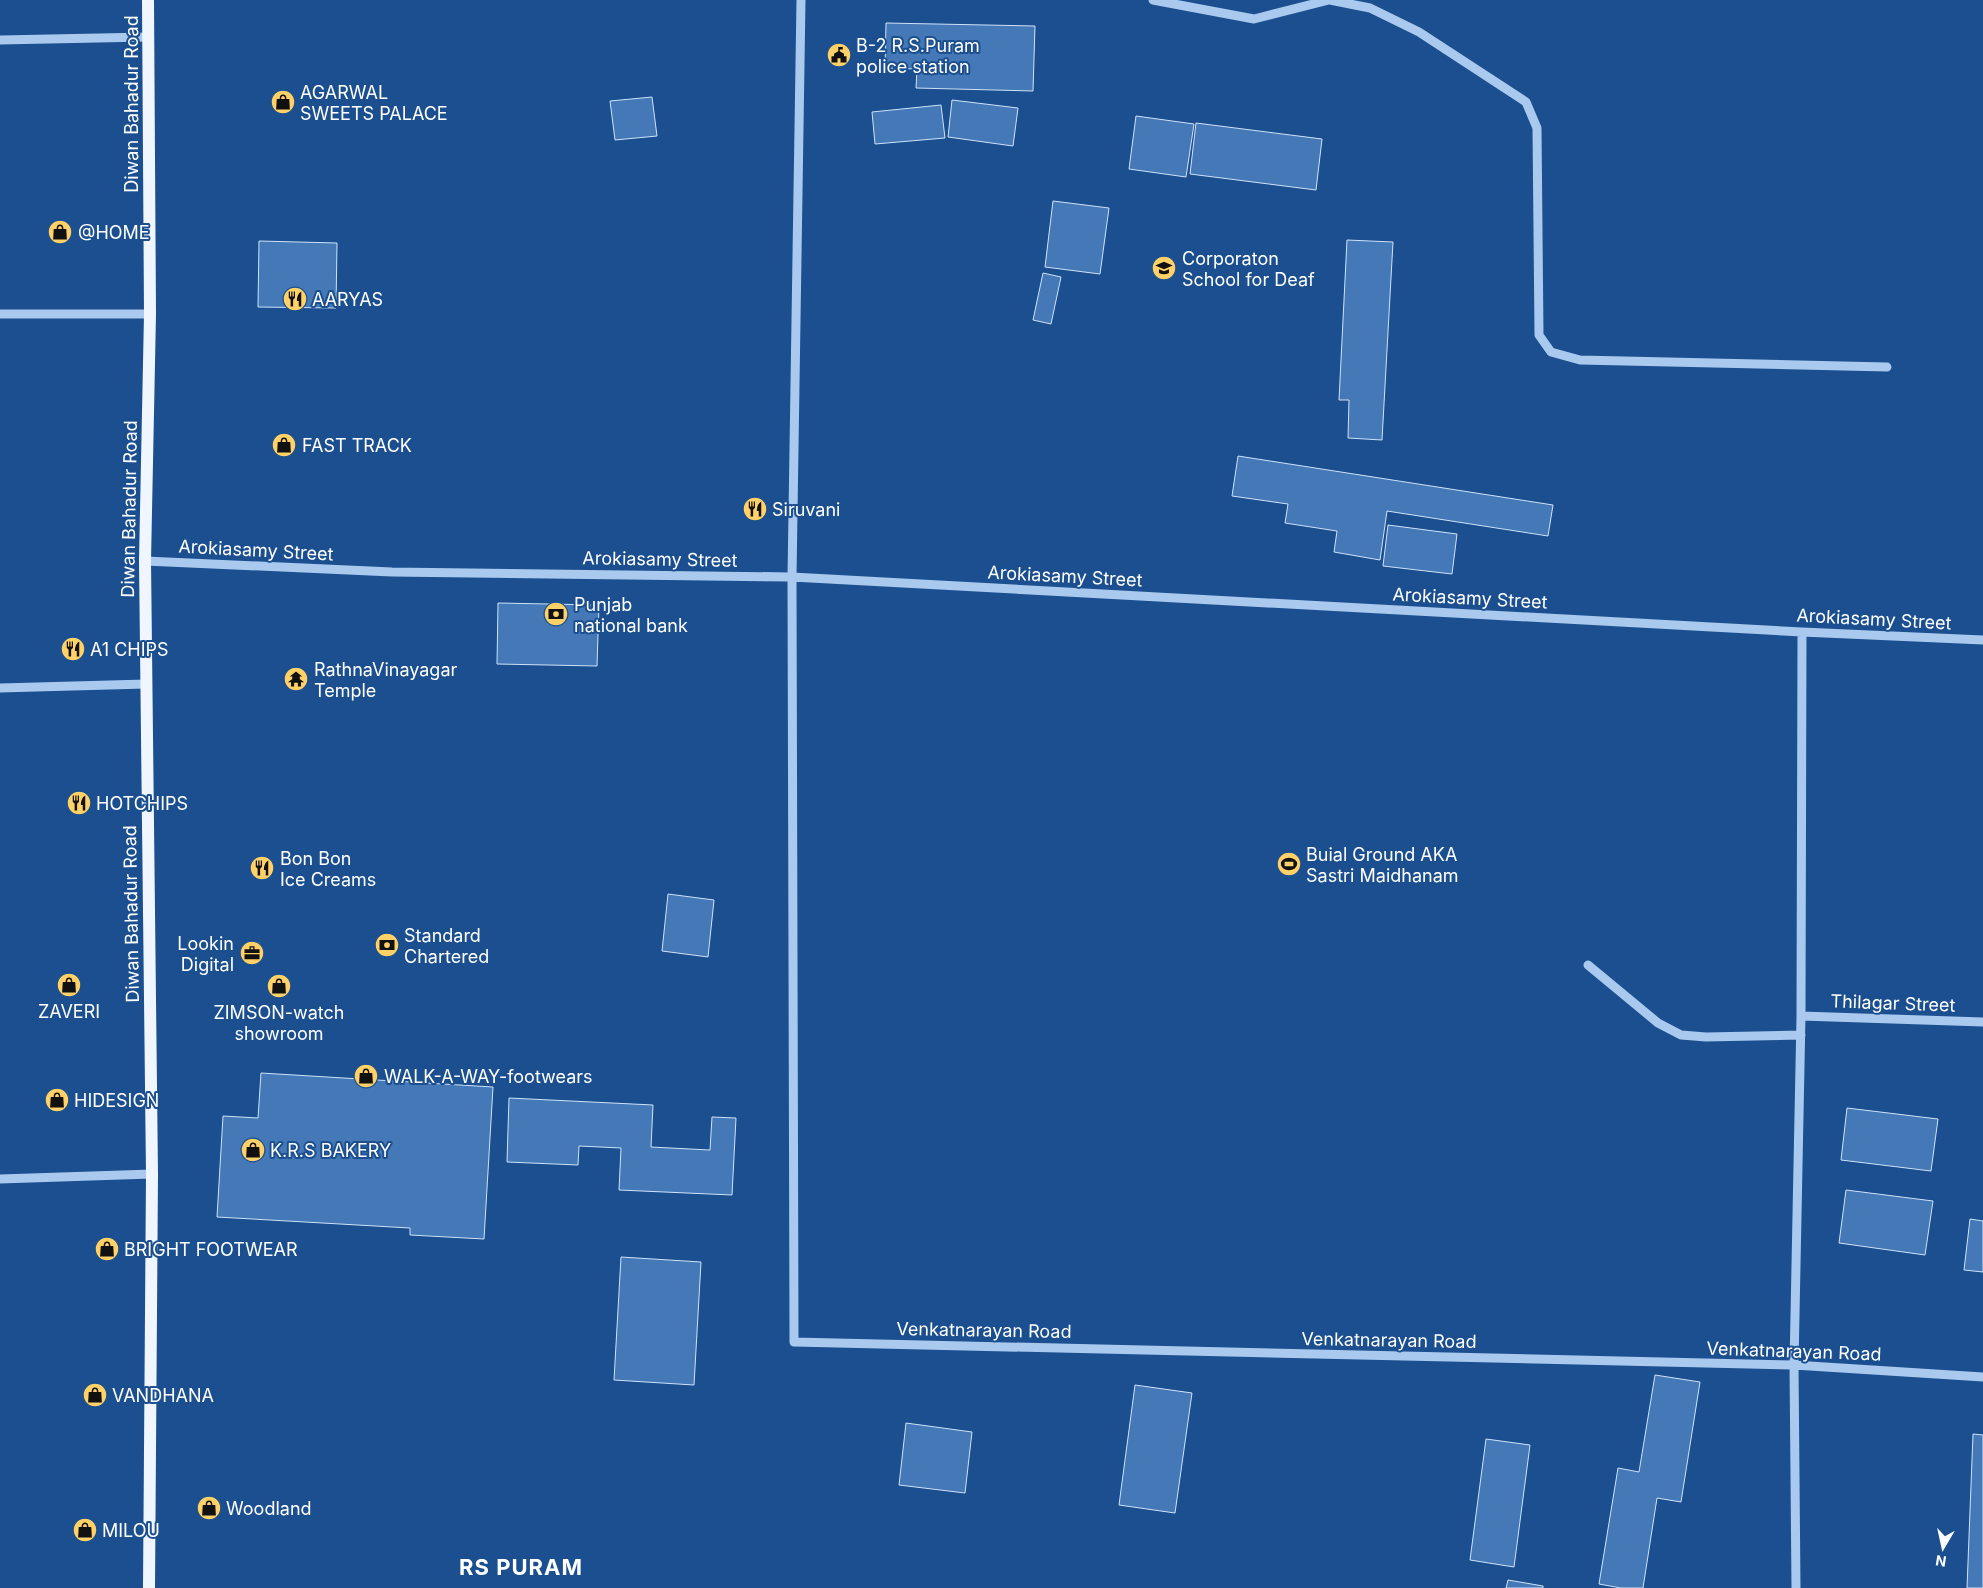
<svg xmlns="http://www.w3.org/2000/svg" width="1983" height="1588" viewBox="0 0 1983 1588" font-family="Inter,sans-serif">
<rect width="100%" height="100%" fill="#1b4f8f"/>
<!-- building -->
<path fill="#4478b7" stroke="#cfe3fa" d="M886,23l149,3 -2,65 -117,-3 1,-19 -32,-1z
M652,97l5,39 -42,4 -5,-39z
M952,100l66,8 -5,38 -65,-9z
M941,105l4,33 -70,6 -3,-32z
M1136,116l58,8 -8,53 -57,-8z
M1196,123l126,16 -6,51 -126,-16z
M1053,201l56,7 -9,66 -55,-7z
M1347,240l46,2 -11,198 -34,-2 1,-38h-10z
M259,241l78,2 -1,65 -78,-1z
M1043,273l18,4 -10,47 -18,-4z
M1238,456l315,49 -5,31 -161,-25 -7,49 -46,-8 3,-21 -52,-8 3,-19 -56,-8z
M1388,525l69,9 -5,40 -69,-8z
M498,603l101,2 -2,61 -100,-2z
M668,894l46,6 -6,57 -46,-6z
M261,1073l232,14 -9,152 -74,-4v-7l-193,-11 6,-101 35,2z
M509,1098l144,7 -2,42 59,3 2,-33 24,1 -4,77 -113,-5 2,-42 -42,-2 -1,19 -71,-3z
M1847,1108l91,11 -7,52 -90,-11z
M1846,1190l87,11 -8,54 -86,-12z
M1970,1219l13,2v51l-19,-2z
M621,1257l80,5 -7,123 -80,-5z
M1655,1375l45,7 -19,120 -24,-4 -14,90h-22l-22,-4 19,-116 21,4z
M1135,1385l57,8 -17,120 -56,-8z
M906,1423l66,9 -7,61 -66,-8z
M1973,1434l10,1v153h-16z
M1486,1439l44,6 -16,122 -44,-7z
M1508,1580l35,6v2h-37z"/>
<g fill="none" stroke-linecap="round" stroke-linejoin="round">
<!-- minor -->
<path stroke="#a9c9ee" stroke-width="9" d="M801,0l-9,577 2,765 1000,23 189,12
M1153,0l101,19 75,-19
M1330,0l40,8 49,24 107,70 11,26 2,207 12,17 29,8 307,7
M0,40l148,-3
M0,314h150
M145,561l247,11 400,5 1010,55 181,8
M0,688l146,-4
M1588,965l70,58 23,12 25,2 95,-2
M1801,1016l182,6
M0,1179l152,-5
M1796,1588l-2,-223 7,-349 1,-384"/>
<!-- major -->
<path stroke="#f0f6ff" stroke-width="12" d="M148,0l2,314 -5,247 7,613 -3,414"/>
</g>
<!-- icons -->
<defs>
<g id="civic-disc" transform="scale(1.25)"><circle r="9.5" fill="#ffd166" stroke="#1b4f8f"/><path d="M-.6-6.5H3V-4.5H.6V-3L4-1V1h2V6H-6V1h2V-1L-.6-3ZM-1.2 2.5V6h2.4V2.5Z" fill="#111"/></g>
<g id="shop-disc" transform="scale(1.25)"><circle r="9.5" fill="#ffd166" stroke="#1b4f8f"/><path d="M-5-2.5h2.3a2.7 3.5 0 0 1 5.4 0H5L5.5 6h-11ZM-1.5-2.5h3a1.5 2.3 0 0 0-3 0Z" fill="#111"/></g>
<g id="school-disc" transform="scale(1.25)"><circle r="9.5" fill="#ffd166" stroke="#1b4f8f"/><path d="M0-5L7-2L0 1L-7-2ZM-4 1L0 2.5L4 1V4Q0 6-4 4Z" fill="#111"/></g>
<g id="restaurant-disc" transform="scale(1.25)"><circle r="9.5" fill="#ffd166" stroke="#1b4f8f"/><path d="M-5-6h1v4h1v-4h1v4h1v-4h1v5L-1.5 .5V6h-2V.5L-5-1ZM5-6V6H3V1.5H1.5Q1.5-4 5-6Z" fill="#111"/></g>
<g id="bank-disc" transform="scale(1.25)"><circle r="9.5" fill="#ffd166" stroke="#1b4f8f"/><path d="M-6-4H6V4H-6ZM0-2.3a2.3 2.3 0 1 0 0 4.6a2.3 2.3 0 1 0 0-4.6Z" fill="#111"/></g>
<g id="temple-disc" transform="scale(1.25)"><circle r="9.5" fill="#ffd166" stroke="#1b4f8f"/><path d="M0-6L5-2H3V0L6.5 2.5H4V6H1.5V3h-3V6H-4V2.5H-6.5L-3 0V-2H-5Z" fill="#111"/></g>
<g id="stadium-disc" transform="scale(1.25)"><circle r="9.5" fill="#ffd166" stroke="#1b4f8f"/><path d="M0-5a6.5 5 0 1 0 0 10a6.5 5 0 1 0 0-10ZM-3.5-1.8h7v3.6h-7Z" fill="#111"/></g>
<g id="office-disc" transform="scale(1.25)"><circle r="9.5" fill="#ffd166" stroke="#1b4f8f"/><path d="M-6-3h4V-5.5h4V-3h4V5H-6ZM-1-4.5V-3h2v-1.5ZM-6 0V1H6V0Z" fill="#111"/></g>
</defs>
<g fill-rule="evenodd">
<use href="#civic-disc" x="839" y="55"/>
<use href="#shop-disc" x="283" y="102"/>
<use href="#shop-disc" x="60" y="232"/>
<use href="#school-disc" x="1164" y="268"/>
<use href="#restaurant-disc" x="295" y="299"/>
<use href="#shop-disc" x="284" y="445"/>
<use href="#restaurant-disc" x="755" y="509"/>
<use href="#bank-disc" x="556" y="614"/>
<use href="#restaurant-disc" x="73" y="649"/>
<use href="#temple-disc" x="296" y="679"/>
<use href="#restaurant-disc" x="79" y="803"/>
<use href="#stadium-disc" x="1289" y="864"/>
<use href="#restaurant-disc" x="262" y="868"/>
<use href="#bank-disc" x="387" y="945"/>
<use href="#office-disc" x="252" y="953"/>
<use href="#shop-disc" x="69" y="985"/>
<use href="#shop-disc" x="279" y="986"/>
<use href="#shop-disc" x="366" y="1076"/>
<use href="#shop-disc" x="57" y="1100"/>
<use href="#shop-disc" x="253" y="1150"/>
<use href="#shop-disc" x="107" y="1249"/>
<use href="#shop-disc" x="95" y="1395"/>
<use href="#shop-disc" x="209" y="1508"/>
<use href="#shop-disc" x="85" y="1530"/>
</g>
<g text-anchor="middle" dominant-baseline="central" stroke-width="4" stroke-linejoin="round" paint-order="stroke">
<!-- poi labels -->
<g font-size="18" fill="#fff" stroke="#1b4f8f" text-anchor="start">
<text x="856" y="45">B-2 R.S.Puram<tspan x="856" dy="21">police station</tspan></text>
<text x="300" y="92">AGARWAL<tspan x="300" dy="21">SWEETS PALACE</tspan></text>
<text x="78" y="232">@HOME</text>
<text x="1182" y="258">Corporaton<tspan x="1182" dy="21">School for Deaf</tspan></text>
<text x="312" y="299">AARYAS</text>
<text x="302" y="445">FAST TRACK</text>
<text x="772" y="509">Siruvani</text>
<text x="574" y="604">Punjab<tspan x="574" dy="21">national bank</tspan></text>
<text x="90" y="649">A1 CHIPS</text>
<text x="314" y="669">RathnaVinayagar<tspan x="314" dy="21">Temple</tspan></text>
<text x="96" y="803">HOTCHIPS</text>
<text x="1306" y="854">Buial Ground AKA<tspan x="1306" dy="21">Sastri Maidhanam</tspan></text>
<text x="280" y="858">Bon Bon<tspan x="280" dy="21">Ice Creams</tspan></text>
<text x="404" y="935">Standard<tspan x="404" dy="21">Chartered</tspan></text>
<text x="234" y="943" text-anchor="end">Lookin<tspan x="234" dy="21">Digital</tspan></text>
<text x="69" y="1011" text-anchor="middle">ZAVERI</text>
<text x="279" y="1012" text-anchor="middle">ZIMSON-watch<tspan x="279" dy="21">showroom</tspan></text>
<text x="384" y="1076">WALK-A-WAY-footwears</text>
<text x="74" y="1100">HIDESIGN</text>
<text x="270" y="1150">K.R.S BAKERY</text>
<text x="124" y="1249">BRIGHT FOOTWEAR</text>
<text x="112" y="1395">VANDHANA</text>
<text x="226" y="1508">Woodland</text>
<text x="102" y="1530">MILOU</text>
</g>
<!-- street labels -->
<g font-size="18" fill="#fff" stroke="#1b4f8f">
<text transform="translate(131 104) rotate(-90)">Diwan Bahadur Road</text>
<text transform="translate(129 509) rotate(-89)">Diwan Bahadur Road</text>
<text transform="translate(256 550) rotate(3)">Arokiasamy Street</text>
<text transform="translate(660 559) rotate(1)">Arokiasamy Street</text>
<text transform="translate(1065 576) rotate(3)">Arokiasamy Street</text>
<text transform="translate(1470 598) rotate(3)">Arokiasamy Street</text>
<text transform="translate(1874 619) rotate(3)">Arokiasamy Street</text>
<text transform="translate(131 914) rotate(-91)">Diwan Bahadur Road</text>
<text transform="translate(1893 1003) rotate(2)">Thilagar Street</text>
<text transform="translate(984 1330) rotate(1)">Venkatnarayan Road</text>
<text transform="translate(1389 1340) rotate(1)">Venkatnarayan Road</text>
<text transform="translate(1794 1351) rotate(2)">Venkatnarayan Road</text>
</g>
<!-- district labels -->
<g font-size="22" font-weight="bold" letter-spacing="1" fill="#fff" stroke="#1b4f8f">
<text x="521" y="1567">RS PURAM</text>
</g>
</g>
<!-- north arrow -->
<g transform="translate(1943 1548) rotate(189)" stroke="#1b4f8f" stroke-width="4" paint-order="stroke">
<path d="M0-4L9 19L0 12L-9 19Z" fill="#ffffff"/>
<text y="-8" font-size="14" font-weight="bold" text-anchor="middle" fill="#ffffff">N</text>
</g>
</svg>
